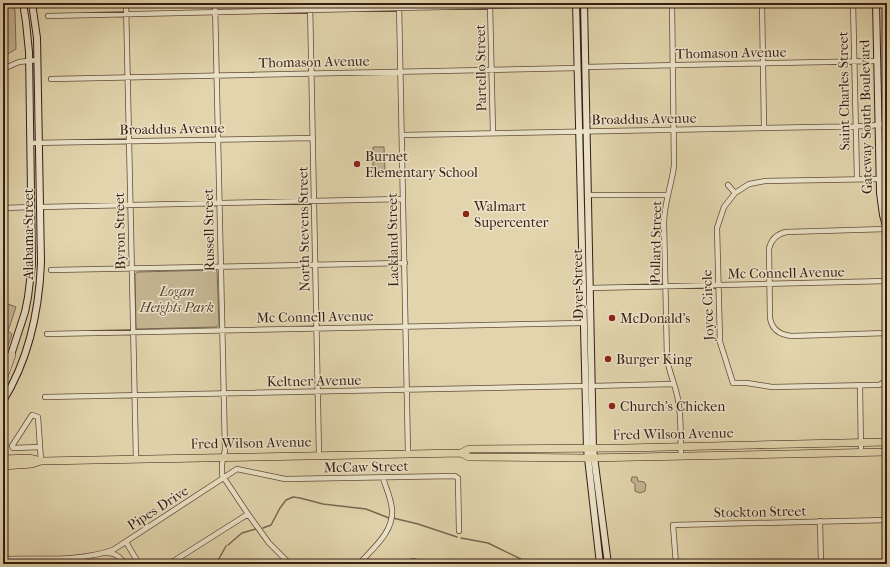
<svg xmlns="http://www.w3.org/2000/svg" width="890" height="567" viewBox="0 0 890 567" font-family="'IM FELL French Canon',serif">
<rect width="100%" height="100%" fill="#e2d5ad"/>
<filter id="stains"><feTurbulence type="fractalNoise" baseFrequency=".005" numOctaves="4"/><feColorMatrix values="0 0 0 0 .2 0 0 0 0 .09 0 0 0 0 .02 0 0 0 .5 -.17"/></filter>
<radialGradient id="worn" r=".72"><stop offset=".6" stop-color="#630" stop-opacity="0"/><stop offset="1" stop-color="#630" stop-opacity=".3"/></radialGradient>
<!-- green -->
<path fill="#c5b693" stroke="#7e6a54" d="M3,3h10l2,8 1,38 -13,8z
M373,147h11l1,25h-12z
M215,270l2,1 2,54 -3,2 -79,2 -1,-2 -1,-53 3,-2z
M5,303l11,4 -8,24 4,3 -9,26v-56z
M632,477h5l1,4 6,1 2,3 -1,6 -5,2 -5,-2v-7l-4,-3z"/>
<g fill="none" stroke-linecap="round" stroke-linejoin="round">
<!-- stream -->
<path stroke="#7a6651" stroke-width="1.5" d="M393,518l25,6 39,13
M263,528l8,-3 9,-17 6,-8 7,-3 7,1 23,6 43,5 23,9
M461,538l27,5 43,21
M228,545l14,-12 14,-4
M216,564l10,-18"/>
<!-- minor casing -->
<g stroke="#614b3a" stroke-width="6">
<path id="minor" d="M126,3l10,456
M215,3l10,447 -3,14v11l26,39 21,29 21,21
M310,3l9,452
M399,3l9,450
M672,3l2,162c-2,20 -10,37 -10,58l3,135c2,15 9,28 11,42 4,18 2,38 3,57
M762,3l2,125
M853,3l4,176
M584,4l57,-1
M490,5l3,128
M48,16l528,-12
M585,67l292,-6
M3,69l16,-7 18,-2
M51,79l526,-11
M402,135l468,-9 17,-3
M31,143l282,-5
M879,179l-114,2 -16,3 -14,9 -11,14 -7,21 3,114 13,41h14l25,4 101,-2h6l8,-4
M728,185l7,8
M588,195h79
M40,207l363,-8
M3,208l29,-1
M886,229l-100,3c-9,2 -15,7 -17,17l1,69c2,12 10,17 22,18l95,-3
M51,270l354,-7
M590,288l297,-7
M47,334l536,-11
M592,386l81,-2
M860,386l1,67
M45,397l540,-11
M40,447l-27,1 -1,-2 20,-31 6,2 3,44
M820,521l1,43
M126,542l13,22
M107,553c9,0 13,4 18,11
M3,559c36,-1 75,3 110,-9l124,-81 48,10 170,-3 3,2 1,53
M169,564l79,-50
M359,564c14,-16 35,-32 33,-55 -1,-11 -6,-21 -9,-31
M404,564l9,-3 11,3
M676,564l-3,-39 214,-5"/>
</g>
<!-- secondary casing -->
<g stroke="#361d14" stroke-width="8">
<path id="secondary" d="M576,3l11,446 13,115
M584,3l9,446 15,115
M876,3l4,190 3,22 4,15
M10,358l15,-46 3,-15 4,-33 -3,-212 -3,-30 -3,-19
M3,401c26,-42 36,-89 38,-138l-4,-225 -5,-35"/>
</g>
<!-- primary casing -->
<g stroke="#361d14" stroke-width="8">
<path id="primary" d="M3,380l9,-25
M461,453l8,-4 157,-1 261,-6
M3,459l26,-1 12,3 420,-8 8,4 118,1 300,-6
M3,466l29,-2 9,-3"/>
</g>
<!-- minor -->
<use href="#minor" stroke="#ece4ca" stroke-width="4.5"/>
<!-- secondary -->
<use href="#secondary" stroke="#ece4ca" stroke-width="6"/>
<!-- primary -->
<use href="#primary" stroke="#e2d5ad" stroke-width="7"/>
</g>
<!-- markers -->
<g fill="#8f2418" stroke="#ece4ca" stroke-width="1.5">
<circle cx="357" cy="164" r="4"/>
<circle cx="466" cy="214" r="4"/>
<circle cx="612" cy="318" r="4"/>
<circle cx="608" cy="359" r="4"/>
<circle cx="612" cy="406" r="4"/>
</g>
<g text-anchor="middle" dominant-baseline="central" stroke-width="3" stroke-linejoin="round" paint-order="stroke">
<!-- street labels -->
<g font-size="14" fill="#361d14" stroke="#ece4ca">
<text transform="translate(731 53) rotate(-1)">Thomason Avenue</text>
<text transform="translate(314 62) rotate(-1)">Thomason Avenue</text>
<text transform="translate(481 68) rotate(-91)">Partello Street</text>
<text transform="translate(844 91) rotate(-91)">Saint Charles Street</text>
<text transform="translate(866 117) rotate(-91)">Gateway South Boulevard</text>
<text transform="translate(644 119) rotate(-1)">Broaddus Avenue</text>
<text transform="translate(172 129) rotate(-1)">Broaddus Avenue</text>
<text transform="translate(304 229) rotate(-91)">North Stevens Street</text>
<text transform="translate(209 230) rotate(-91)">Russell Street</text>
<text transform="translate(120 231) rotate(-91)">Byron Street</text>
<text transform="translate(28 234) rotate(-90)">Alabama Street</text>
<text transform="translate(393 240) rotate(-91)">Lackland Street</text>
<text transform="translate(656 242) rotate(-89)">Pollard Street</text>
<text transform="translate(786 273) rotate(-1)">Mc Connell Avenue</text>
<text transform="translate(578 284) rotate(-91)">Dyer Street</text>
<text transform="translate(708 305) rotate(-92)">Joyce Circle</text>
<text transform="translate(315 317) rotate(-1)">Mc Connell Avenue</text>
<text transform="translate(314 381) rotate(-1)">Keltner Avenue</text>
<text transform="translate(673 434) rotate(-1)">Fred Wilson Avenue</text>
<text transform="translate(251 443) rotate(-1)">Fred Wilson Avenue</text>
<text transform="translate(366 467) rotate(-1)">McCaw Street</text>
<text transform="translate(158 508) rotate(-33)">Pipes Drive</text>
<text transform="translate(760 512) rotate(-1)">Stockton Street</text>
</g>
<!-- poi labels -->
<g font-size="14" fill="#361d14" stroke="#ece4ca" text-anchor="start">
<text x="365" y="156">Burnet<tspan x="365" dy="16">Elementary School</tspan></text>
<text x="474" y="206">Walmart<tspan x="474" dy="16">Supercenter</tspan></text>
<text x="620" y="318">McDonald's</text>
<text x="616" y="359">Burger King</text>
<text x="620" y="406">Church's Chicken</text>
</g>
<!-- park labels -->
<g font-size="14" font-style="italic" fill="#5a4334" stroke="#ece4ca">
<text x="177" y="291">Logan<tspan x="177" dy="16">Heights Park</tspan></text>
</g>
</g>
<!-- margin -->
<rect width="890" height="567" fill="none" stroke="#e2d5ad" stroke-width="16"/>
<rect x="4" y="4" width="882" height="559" fill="none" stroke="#361d14" stroke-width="2"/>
<rect x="8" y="8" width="874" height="551" fill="none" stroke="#361d14"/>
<rect width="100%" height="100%" filter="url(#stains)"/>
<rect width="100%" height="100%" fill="url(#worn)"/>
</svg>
